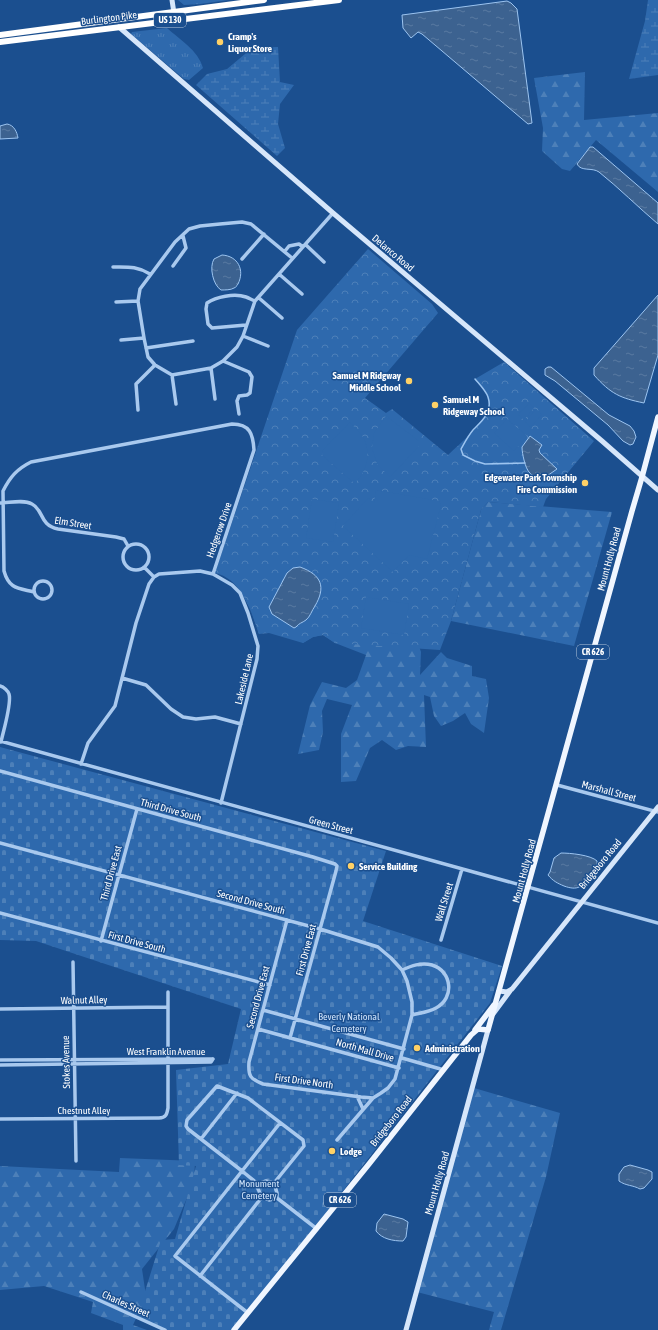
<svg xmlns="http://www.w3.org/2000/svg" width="658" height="1330" viewBox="0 0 658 1330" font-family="'Asap Condensed',sans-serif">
<defs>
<pattern id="grass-tufts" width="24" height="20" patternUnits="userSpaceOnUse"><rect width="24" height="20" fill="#2e69ad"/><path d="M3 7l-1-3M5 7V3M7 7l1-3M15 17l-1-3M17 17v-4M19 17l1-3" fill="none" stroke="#4d80b9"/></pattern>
<pattern id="forest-firs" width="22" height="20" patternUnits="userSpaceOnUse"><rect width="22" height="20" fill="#2e69ad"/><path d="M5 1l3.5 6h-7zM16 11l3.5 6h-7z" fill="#4d80b9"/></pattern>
<pattern id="wetland-marsh" width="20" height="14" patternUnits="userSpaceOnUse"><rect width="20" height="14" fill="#2e69ad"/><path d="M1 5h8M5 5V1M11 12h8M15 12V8" fill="none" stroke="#4d80b9"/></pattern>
<pattern id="cemetery-stones" width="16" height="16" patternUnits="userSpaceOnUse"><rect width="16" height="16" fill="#2e69ad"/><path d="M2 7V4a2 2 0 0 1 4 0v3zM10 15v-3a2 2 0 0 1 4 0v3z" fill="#4d80b9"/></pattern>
<pattern id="park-crowns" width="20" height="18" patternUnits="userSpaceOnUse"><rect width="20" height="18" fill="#2e69ad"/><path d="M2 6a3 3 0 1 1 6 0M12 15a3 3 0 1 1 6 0" fill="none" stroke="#4d80b9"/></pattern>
<pattern id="water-ripples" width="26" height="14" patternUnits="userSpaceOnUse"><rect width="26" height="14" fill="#3c6290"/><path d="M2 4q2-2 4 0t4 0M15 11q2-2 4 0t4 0" fill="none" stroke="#597aa1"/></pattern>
</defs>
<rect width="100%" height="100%" fill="#1b4f8f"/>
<!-- grass -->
<path fill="url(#grass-tufts)" d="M178,0h51l-29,4 -16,1z
M167,28c13,12 31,22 36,40l-14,12 -5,-1 -53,-45 1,-2z"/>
<!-- forest -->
<path fill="url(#forest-firs)" d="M585,72l-1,48 74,-7v79l-62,-52 -26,31 -8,-2 -20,-18 1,-23 -9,-50z
M488,502l124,10 -38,134 -123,-25 30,-111z
M240,590l178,53 3,9 -1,23 21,-23 6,6 25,8v10l14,3 3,19 -5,35 -13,-9 -6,-11 -12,8 -12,5 -7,-10 -4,-19 -6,-2 2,52 -18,-1 -12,4 -14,-10 -12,8 -14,33 -15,1v-48l11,-29 -25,-6 -5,12 1,21 -4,18 -21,4 12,-49 12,-23 24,6 11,-8 9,-25 -31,-12 -12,-8 -10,2 -10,6 -31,-23 -13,14 -8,-24z
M474,1088l86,25 -14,64 -45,153h-12l5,-18 -77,-20z
M120,1158l75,3 -1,20 -20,48 -32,40 4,27 -13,29 14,5h-24v-5l-32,-12 2,-11 -49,-16 -44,4v-124l119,6z"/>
<!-- wetland -->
<path fill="url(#wetland-marsh)" d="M648,0h10v75l-29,4 16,-58z
M278,47l2,35 14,3 -14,19 -2,20 7,24 -8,8 -81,-71 11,-11 20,-5 18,-15 4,-6z"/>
<!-- cemetery -->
<path fill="url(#cemetery-stones)" d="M0,747l386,104 -23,70 139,45 -12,37 -256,327h-69l-28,-13 24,-77 14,-1 21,-73 -17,-1 -3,-95 52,-6 13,-55 -205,-68 -36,-1z"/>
<!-- park -->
<path fill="url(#park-crowns)" d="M368,249l64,55 6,9 -73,85 21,15 6,-4 56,46c11,-11 43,-36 41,-52 -1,-10 -8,-17 -14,-24l29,-17 90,79 -48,58 -3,8 -55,-5 -7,8 -30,111 -11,29 -105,-7 -12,-8 -10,2 -10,6 -34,-10 -10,1c-8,-23 -17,-55 -44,-61l82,-243z"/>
<!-- garden -->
<path fill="#2e69ad" d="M529,403l5,5 -10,12 -6,-5z
M536,409l6,5 -11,13 -6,-5z
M386,416l33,25v5l-29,31 -13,-13 -5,-16 2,-15z
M507,419l20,17 -13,15 -20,-18z
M350,422c4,5 11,11 14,17 7,14 3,35 -10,44l-32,-28 1,-5z
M376,490l63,11 2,4 -14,54 -18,-4 -16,17 -50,-46 25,-28 6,5z
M312,499l27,4 -6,39 -27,-4z
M366,597l43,7 -5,31 -43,-7z"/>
<!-- water -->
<path fill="url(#water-ripples)" stroke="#9cc4f0" d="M507,1l4,2 6,6 15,114 -4,1 -106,-90 -4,-2 -7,6 -8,-10 -1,-13z
M7,124c7,1 10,8 11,14l-18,1v-13z
M590,147h3l65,56v21c-20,-17 -39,-36 -59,-52 -7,-5 -18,0 -22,-8z
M222,255c16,1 23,15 16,29 -2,2 -1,3 -4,4 -3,2 -9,2 -13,2 -8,-5 -12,-23 -7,-31z
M658,295v60l-14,48c-24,-5 -33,-9 -50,-28v-7z
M548,367h3l58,48 21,11 4,5 2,6 -3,7 -3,1 -7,-4 -15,-16 -53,-44 -10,-6v-6z
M530,436l12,9 -3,5 1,3 17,16 -13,9c-13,0 -17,-6 -20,-18 -1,-4 -2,-9 -2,-13z
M300,567c22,8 26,20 15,39 -3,4 -5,11 -9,14 -4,3 -7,3 -10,7l-2,1 -22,-14 -3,-7 18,-34 6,-5z
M561,853c9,0 30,2 36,8 1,6 -3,10 -6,14 -9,12 -13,16 -27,11 -7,-3 -11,-5 -16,-11l2,-3 4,-14z
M630,1165l18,5 4,2v7l-8,9 -4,1c-7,-4 -14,-3 -21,-8v-7l5,-7z
M384,1214l19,5 5,3 -2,15 -3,4c-10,0 -21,-2 -27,-10l1,-8z"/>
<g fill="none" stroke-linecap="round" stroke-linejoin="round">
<!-- stream -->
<path stroke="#9cc4f0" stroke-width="1.5" d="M475,379c5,6 11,12 13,18 5,15 -6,24 -15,33 -5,6 -8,12 -12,19l2,6 12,6 10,3 40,-1"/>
<!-- street -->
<path stroke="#a9c9ee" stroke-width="3.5" d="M306,245l18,17
M285,251l4,-5 10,-2 4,3
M292,258l-41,-34 -9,-2 -22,2 -20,2 -11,3 -14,13 -35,47 -2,12 6,37 4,19 7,8 17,10 39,-7 12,-7 14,-14 6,-11 12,-35 78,-88
M242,259l22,-25
M173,266l13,-18 -3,-12
M113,267c15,0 24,-1 37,7
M279,274l23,20
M259,298l23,20
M116,302l22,-1
M246,325l-34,3 -4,-4 -2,-15 1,-6c9,-6 27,-10 39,-6 3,1 6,3 9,4
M243,336l25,10
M121,340l23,-2
M146,348l47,-7
M223,361l26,11 3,5 -2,16 -3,2 -8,1 -2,5 2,13
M211,368l4,31
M172,375l4,29
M138,410l-2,-26 19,-19
M0,503c9,0 23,-4 32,1 12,6 7,21 26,25l58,8 8,2 4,7
M123 557a13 13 0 1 1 26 0a13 13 0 1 1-26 0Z
M144,567l10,10
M34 590a9 9 0 1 1 18 0a9 9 0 1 1-18 0Z
M34,592c-16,-4 -25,-3 -30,-21l-1,-80c7,-14 14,-22 28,-29l201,-38c18,0 21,10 22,26l-41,124
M122,678l24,7 25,24 12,8 13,2 19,-2 26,7
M0,686c4,1 8,5 9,8 3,9 -6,38 -8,48
M0,741l658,182
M81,764l7,-21 27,-37 21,-83 13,-39 5,-7 5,-3 41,-3 13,3 19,11 8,8 8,20 10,33 -1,13 -36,144
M0,771l313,86 22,7 2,2 -1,5 -46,167
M557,785l101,27
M0,843l320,86 58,18 13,11 11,12 5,11 5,21v13l-17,64 -7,9 -7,5 -8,5 -12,-1 -98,-13c-13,-5 -15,-8 -14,-22l38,-142
M0,913l270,72
M441,940l21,-71
M101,941l36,-132
M73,962l3,199
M402,970c9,-4 19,-8 30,-5 20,6 23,33 4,43 -7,4 -16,5 -24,7
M0,1009l168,-2
M263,1010l141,39
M258,1029l141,39
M402,1058l42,12
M0,1060l213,-1
M0,1065l211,-3 2,-3
M357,1096l6,13
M0,1119l159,-1c7,0 8,-4 9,-10v-116
M201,1139l36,-46
M337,1140l36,-42
M274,1183l30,-37 -1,-6 -55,-42 -31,-12 -30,34 -1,6 2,3 54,42 38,-48
M277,1198l40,31
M200,1276l62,-79
M81,1292l84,38
M248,1313l-73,-57 67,-85 16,13v5l4,8 7,3 8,-2v-5l-3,-10 -8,-2 -8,3"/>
<!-- secondary -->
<path stroke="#d6e6fa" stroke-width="5" d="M172,0l3,20
M119,27l214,186 269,228 56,49
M499,991l8,1 5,-3 146,-182
M493,1014l17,-23
M406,1330l82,-300"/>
<!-- primary -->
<path stroke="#f0f6ff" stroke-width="5.5" d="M475,1030l19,-25
M234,1330l135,-166 102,-129 7,-6 10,1 144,-519 10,-34 16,-60"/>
<!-- highway -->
<path stroke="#fff" stroke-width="6" d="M0,35l264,-35
M0,42l339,-42"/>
</g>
<!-- markers -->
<g fill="#ffd166" stroke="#1b4f8f" stroke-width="1.5">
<circle cx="220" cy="42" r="4"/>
<circle cx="409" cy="381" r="4"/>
<circle cx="435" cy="405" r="4"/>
<circle cx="585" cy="483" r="4"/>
<circle cx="351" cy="866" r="4"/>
<circle cx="417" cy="1048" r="4"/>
<circle cx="332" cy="1151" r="4"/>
</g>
<g text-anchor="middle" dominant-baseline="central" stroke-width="3" stroke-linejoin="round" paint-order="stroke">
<!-- shield labels -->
<g fill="#1b4f8f" stroke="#bbcadd" stroke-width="1">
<rect x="154" y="13" width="32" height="14" rx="3"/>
<rect x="577" y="645" width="32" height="14" rx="3"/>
<rect x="324" y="1193" width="32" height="14" rx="3"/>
</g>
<g font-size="9" font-weight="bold" fill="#fff">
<text x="170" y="20">US 130</text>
<text x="593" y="652">CR 626</text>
<text x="340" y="1200">CR 626</text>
</g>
<!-- street labels -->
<g font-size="10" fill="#fff" stroke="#1b4f8f">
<text transform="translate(109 18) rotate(-7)">Burlington Pike</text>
<text transform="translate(393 253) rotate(40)">Delanco Road</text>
<text transform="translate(73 523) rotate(9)">Elm Street</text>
<text transform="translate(219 530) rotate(-71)">Hedgerow Drive</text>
<text transform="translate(609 559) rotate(-75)">Mount Holly Road</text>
<text transform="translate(244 679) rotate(-77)">Lakeside Lane</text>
<text transform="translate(609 791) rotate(15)">Marshall Street</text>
<text transform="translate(171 810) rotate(15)">Third Drive South</text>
<text transform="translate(331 825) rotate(15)">Green Street</text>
<text transform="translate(600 864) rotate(-51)">Bridgeboro Road</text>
<text transform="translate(524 871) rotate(-75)">Mount Holly Road</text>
<text transform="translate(111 873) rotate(-75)">Third Drive East</text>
<text transform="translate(251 902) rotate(15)">Second Drive South</text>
<text transform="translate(444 902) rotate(-73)">Wall Street</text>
<text transform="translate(137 942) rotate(15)">First Drive South</text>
<text transform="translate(306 950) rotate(-75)">First Drive East</text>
<text transform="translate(258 997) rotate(-75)">Second Drive East</text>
<text transform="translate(84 1000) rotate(-1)">Walnut Alley</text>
<text transform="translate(365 1050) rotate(16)">North Mall Drive</text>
<text x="166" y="1051">West Franklin Avenue</text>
<text transform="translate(66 1062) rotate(-91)">Stokes Avenue</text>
<text transform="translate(304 1081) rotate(8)">First Drive North</text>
<text x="84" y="1110">Chestnut Alley</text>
<text transform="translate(391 1121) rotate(-52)">Bridgeboro Road</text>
<text transform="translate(437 1183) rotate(-74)">Mount Holly Road</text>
<text transform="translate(126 1304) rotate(24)">Charles Street</text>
</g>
<!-- poi labels -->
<g font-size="10" font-weight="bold" fill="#fff" stroke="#1b4f8f" text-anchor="start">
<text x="228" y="36">Cramp's<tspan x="228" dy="12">Liquor Store</tspan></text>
<text x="401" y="375" text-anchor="end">Samuel M Ridgway<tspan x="401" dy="12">Middle School</tspan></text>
<text x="443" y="399">Samuel M<tspan x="443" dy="12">Ridgeway School</tspan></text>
<text x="577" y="477" text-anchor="end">Edgewater Park Township<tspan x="577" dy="12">Fire Commission</tspan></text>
<text x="359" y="866">Service Building</text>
<text x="425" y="1048">Administration</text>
<text x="340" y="1151">Lodge</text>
</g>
<!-- park labels -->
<g font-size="10" fill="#cfe3fa" stroke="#1b4f8f">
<text x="349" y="1016">Beverly National<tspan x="349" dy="12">Cemetery</tspan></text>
<text x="259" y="1183">Monument<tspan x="259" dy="12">Cemetery</tspan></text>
</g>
</g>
</svg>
